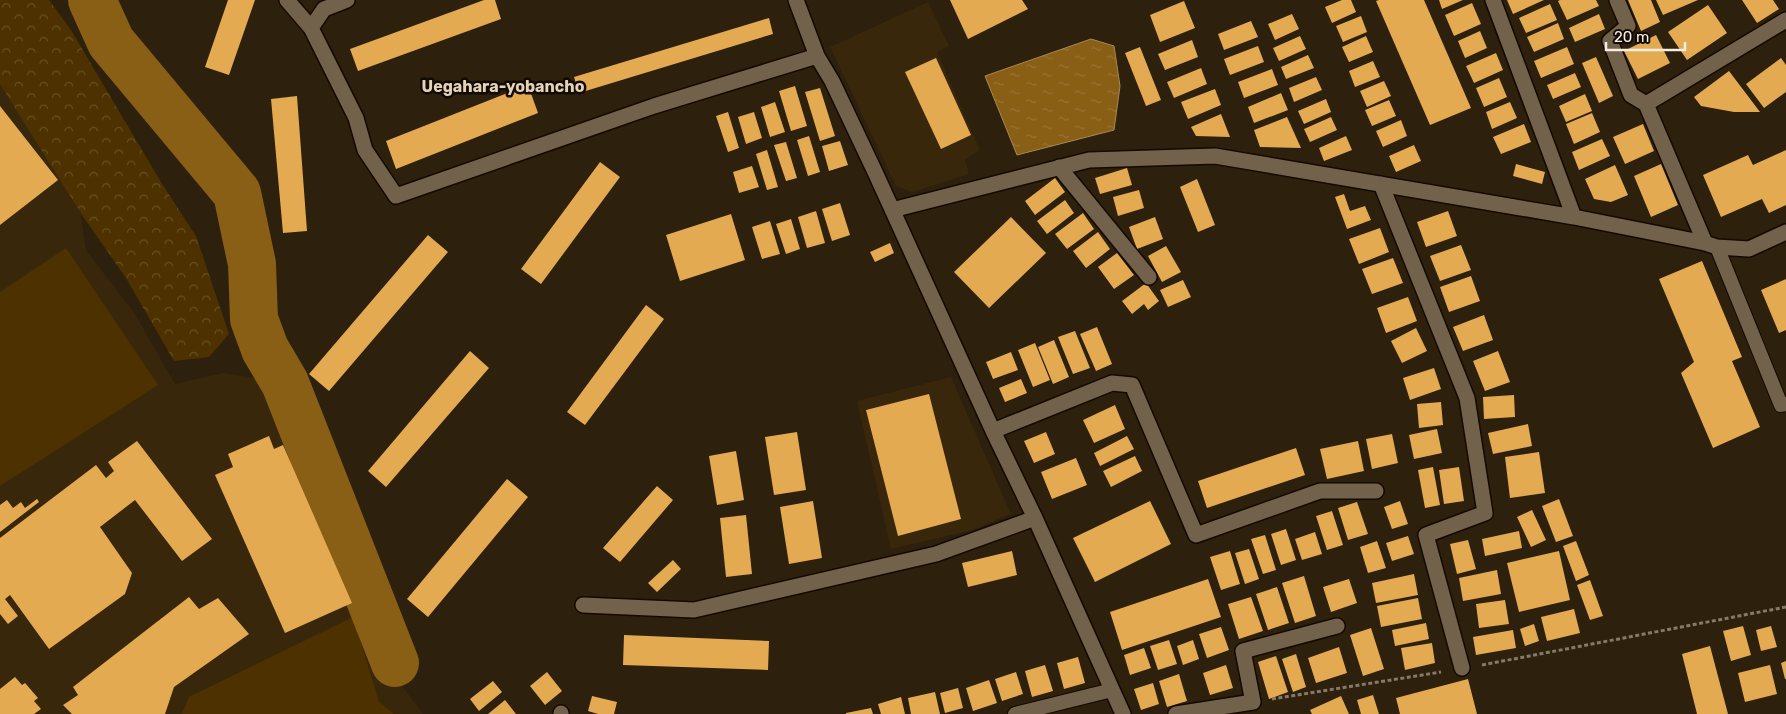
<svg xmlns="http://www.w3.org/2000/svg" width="1786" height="714" viewBox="0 0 1786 714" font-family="Rubik,sans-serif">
<defs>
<pattern id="forest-crowns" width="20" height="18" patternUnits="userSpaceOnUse" patternTransform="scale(1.25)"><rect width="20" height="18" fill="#4d3200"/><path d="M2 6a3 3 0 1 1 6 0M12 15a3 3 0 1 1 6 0" fill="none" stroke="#675025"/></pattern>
<pattern id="water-ripples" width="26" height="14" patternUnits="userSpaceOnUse" patternTransform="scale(1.25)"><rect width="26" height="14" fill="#895e15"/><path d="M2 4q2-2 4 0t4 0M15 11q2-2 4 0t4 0" fill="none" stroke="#9a7537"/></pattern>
</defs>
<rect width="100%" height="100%" fill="#2d200c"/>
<!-- built -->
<path fill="#39270c" d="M928,2l21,44 -12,6 43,98 -15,10 4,14 -57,18 -16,-6 -66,-139z
M0,84l76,99 10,67 49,64 40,70 48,-11 46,7 120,288 34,46h-423z
M951,377l60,137 -39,16 -81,19 -34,-148z"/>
<!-- grass -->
<path fill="#4d3200" d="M66,248l92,137 -158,101v-194z
M353,617l26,85 15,12h-212l7,-17z"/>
<!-- forest -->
<path fill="url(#forest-crowns)" d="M0,0h49l22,30 91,154 34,52 33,98 -20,23 -35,4 -48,-83 -44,-63 -82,-131z"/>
<!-- water -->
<path fill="url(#water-ripples)" stroke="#aa8952" d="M1091,39l23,7 6,40 -6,44 -97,25 -32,-79z"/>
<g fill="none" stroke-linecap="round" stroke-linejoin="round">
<!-- river -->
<path stroke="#895e15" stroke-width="48" d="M92,0l19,42 126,151 15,71 2,55 11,30 20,34 110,280"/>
</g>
<!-- building -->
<path fill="#e4aa51" d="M228,0h27l-26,75 -24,-8z
M484,0h11l6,19 -143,52 -8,-22z
M950,0h72l6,9 -60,30z
M1342,0h9l5,12 -24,11 -7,-16z
M1379,0h45l47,108 -41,17 -54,-124z
M1439,0h24l-21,9z
M1507,0h37l-31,14z
M1560,0h36l3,6 -32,14 -9,-19z
M1628,0h23l9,22 -19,9z
M1656,0h42l-35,15z
M1742,0h31l6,9 -22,14z
M1184,1l11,27 -35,14 -10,-27z
M1472,3l9,21 -27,12 -9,-21z
M1550,4l7,16 -31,13 -7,-15z
M1708,5l19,28 -40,27 -19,-28z
M1292,14l7,15 -24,11 -7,-16z
M1599,14l6,15 -30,13 -6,-14z
M1361,16l6,16 -24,10 -7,-16z
M769,18l4,16 -194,59 -5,-16z
M1251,21l7,16 -34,13 -6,-16z
M1558,23l6,16 -30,13 -7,-15z
M1480,31l7,17 -22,10 -7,-17z
M1656,35l14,28 -32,16 -14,-28z
M1300,36l6,13 -27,12 -6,-13z
M1366,36l7,16 -24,10 -7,-15z
M1192,40l6,17 -33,13 -7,-16z
M1258,46l6,16 -34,13 -6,-16z
M1140,47l21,53 -15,6 -21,-53z
M1567,47l7,17 -33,14 -7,-17z
M1496,53l7,17 -29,13 -8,-17z
M1308,55l6,13 -28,11 -5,-12z
M1596,57l17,39 -14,7 -17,-40z
M936,58l35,77 -30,14 -36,-77z
M1781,58l5,7v27l-22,16 -18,-24z
M1373,61l7,16 -25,10 -6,-16z
M1201,68l6,16 -33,14 -7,-16z
M1272,69l6,16 -34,13 -6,-16z
M1729,71l31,41h-26l-33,-6 -7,-9z
M1575,73l6,14 -28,12 -6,-14z
M1316,77l6,13 -28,12 -5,-14z
M1499,78l8,19 -23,10 -8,-19z
M1384,81l7,15 -24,11 -7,-16z
M528,85l10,28 -142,56 -10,-28z
M795,86l12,40 -16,5 -12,-40z
M820,88l15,48 -15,5 -15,-49z
M1215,89l6,16 -33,14 -7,-17z
M1281,93l7,17 -34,13 -6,-16z
M1585,94l7,17 -26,11 -7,-16z
M297,96l10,135 -24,2 -12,-134z
M1326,99l5,13 -27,12 -6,-13z
M1389,100l7,16 -24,10 -7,-16z
M775,102l10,30 -15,5 -9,-30z
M1510,102l7,16 -25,11 -6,-17z
M0,106l58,74 -58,45z
M728,112l11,36 -11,4 -12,-36z
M754,112l8,26 -16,6 -8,-27z
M1592,113l8,19 -26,12 -8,-20z
M1221,114l9,23 -34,-1 -5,-9z
M1287,117l14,31 -41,-1 -6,-17z
M1331,117l6,13 -27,12 -6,-13z
M1401,120l6,16 -24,11 -7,-16z
M1524,124l7,18 -30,12 -8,-17z
M1643,124l11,27 -29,13 -12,-27z
M809,136l11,36 -12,4 -11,-36z
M1346,136l6,14 -28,11 -5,-13z
M1602,139l8,17 -31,14 -7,-18z
M840,141l8,24 -19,6 -7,-25z
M786,142l11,36 -11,3 -12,-36z
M1414,145l7,16 -25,11 -7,-16z
M767,150l11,37 -11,3 -11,-36z
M1786,150v55l-17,8 -7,-14 -41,18 -18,-42 45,-20 5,10z
M600,162l20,15 -79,107 -20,-15z
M1516,164l29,8 -3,12 -29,-8z
M1661,164l17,41 -27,12 -17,-41z
M1615,165l13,30 -17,7 -17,-3 -9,-20z
M752,166l7,21 -20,6 -6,-21z
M1127,168l5,17 -32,9 -5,-16z
M1055,178l10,14 -30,23 -10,-14z
M1197,179l18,46 -17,7 -18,-45z
M1139,190l5,18 -26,8 -5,-19z
M1344,194l6,17 15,-5 6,14 -24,9 -12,-32z
M1065,200l9,13 -27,21 -10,-13z
M840,203l10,32 -18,6 -10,-32z
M816,211l9,32 -18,5 -9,-31z
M1448,211l9,25 -31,11 -9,-25z
M1083,213l11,16 -27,20 -12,-15z
M731,214l14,46 -65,21 -14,-46z
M1011,217l35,36 -57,55 -35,-36z
M1155,217l8,22 -26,10 -8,-22z
M791,219l9,30 -14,5 -10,-30z
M770,221l10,33 -18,5 -10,-32z
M1380,228l9,24 -30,12 -10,-25z
M1098,232l12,17 -24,19 -13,-17z
M428,235l20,17 -119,139 -20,-17z
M890,243l4,10 -19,9 -5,-10z
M1461,245l10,25 -31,11 -10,-25z
M1166,246l15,26 -19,10 -14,-26z
M1117,253l17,22 -20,14 -16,-22z
M1393,258l10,25 -31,11 -10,-25z
M1702,261l40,96 -10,4 28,66 -47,21 -32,-75 13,-11 -35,-83z
M1471,276l9,25 -31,11 -9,-25z
M1786,279v51l-7,3 -18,-43z
M1183,280l8,17 -23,10 -8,-17z
M1146,283l13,18 -11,9 -4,-6 -12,10 -10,-13z
M1408,297l9,24 -31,12 -9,-25z
M646,305l18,14 -79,106 -18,-13z
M1484,315l9,25 -30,11 -10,-24z
M1097,327l15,37 -16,7 -16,-37z
M1416,328l11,23 -25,12 -11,-22z
M1075,331l15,37 -17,6 -15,-37z
M1054,340l15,37 -16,7 -15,-37z
M1035,343l15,37 -17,7 -15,-37z
M470,351l19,17 -103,119 -18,-16z
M1498,351l12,31 -25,9 -12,-30z
M1011,352l7,18 -25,9 -7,-17z
M1434,368l7,21 -31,11 -7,-22z
M1021,379l6,14 -22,9 -6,-14z
M929,394l32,125 -63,17 -32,-126z
M1514,395l1,22 -31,2 -1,-22z
M1441,402l2,23 -24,3 -2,-24z
M1115,405l10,24 -31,14 -11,-23z
M1528,424l4,22 -39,8 -5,-21z
M1437,429l5,24 -28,6 -5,-24z
M797,432l9,58 -32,5 -9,-58z
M1046,432l9,22 -21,9 -10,-22z
M1392,434l6,29 -26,6 -6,-30z
M269,436l5,13 9,-4 69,158 -67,30 -70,-158 18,-8 -5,-13z
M1127,436l7,13 -34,17 -6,-13z
M137,441l75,98 -30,22 -47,-61 -35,27 32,46 -7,21 -76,55 -39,-54 -5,4 13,17 -10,8 -8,-10v-76l96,-73 10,13 8,-7 -6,-9z
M1358,441l6,30 -37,8 -7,-30z
M1296,448l9,27 -98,33 -9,-27z
M736,451l8,49 -27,5 -8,-49z
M1539,452l6,41 -35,5 -5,-41z
M1135,456l7,15 -31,16 -8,-16z
M1076,458l11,27 -35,14 -11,-27z
M1433,467l7,38 -15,3 -7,-38z
M1459,467l5,34 -20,3 -5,-34z
M507,479l21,18 -100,120 -21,-18z
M657,486l16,14 -53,62 -17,-14z
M37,499l2,3 -39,30v-27l7,-5 6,8 8,-6 4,6z
M1559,499l14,37 -17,6 -14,-36z
M813,501l9,57 -33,6 -9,-57z
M1150,501l21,43 -76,38 -22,-44z
M1400,501l8,23 -16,5 -8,-22z
M1357,502l11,32 -20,6 -10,-32z
M1532,510l14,30 -15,7 -14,-30z
M1332,511l11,34 -16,5 -11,-34z
M746,515l6,59 -26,3 -6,-59z
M1286,529l10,31 -15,5 -10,-31z
M1519,531l3,17 -37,8 -3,-17z
M1315,532l7,22 -20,6 -7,-21z
M1265,535l11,35 -13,4 -12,-35z
M1408,536l6,18 -22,7 -6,-18z
M1468,540l8,29 -19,5 -7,-30z
M1377,541l9,27 -18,5 -8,-26z
M1576,541l13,34 -13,6 -13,-35z
M1249,549l10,30 -14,5 -10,-31z
M1012,551l5,24 -49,12 -6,-24z
M1230,551l10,33 -19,6 -11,-33z
M1559,551l11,49 -51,12 -12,-49z
M673,560l8,9 -24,23 -9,-9z
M1497,570l4,24 -38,7 -4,-23z
M1414,574l4,21 -42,8 -4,-20z
M1304,576l12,40 -21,7 -13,-40z
M1208,579l13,38 -99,33 -12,-38z
M1349,579l8,24 -26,9 -8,-25z
M1590,580l13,36 -13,4 -13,-35z
M1277,587l12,36 -21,7 -12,-36z
M189,597l10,12 19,-11 31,36 -75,53 -9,27h-93l-9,-9 15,-10 -5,-8z
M1251,597l12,34 -24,8 -11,-35z
M1418,598l4,21 -41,8 -4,-21z
M1505,600l4,24 -30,4 -3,-24z
M1574,609l6,24 -33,8 -6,-24z
M1426,623l3,16 -34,7 -3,-16z
M1534,624l5,17 -14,5 -5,-17z
M1743,626l8,29 -20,6 -8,-30z
M1771,626l6,21 -16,4 -5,-21z
M1221,627l8,23 -22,8 -8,-24z
M1371,628l13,41 -21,7 -13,-41z
M1513,630l3,18 -40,7 -3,-18z
M624,635l145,6 -1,29 -145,-5z
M1169,640l8,24 -19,6 -8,-24z
M1193,640l6,19 -16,6 -6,-19z
M1432,643l3,20 -30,7 -4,-22z
M1710,646l18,68h-31l-15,-60z
M1339,647l8,26 -31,10 -8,-25z
M1144,648l7,20 -21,7 -6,-20z
M1296,654l10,33 -13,5 -11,-33z
M1276,656l12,36 -19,7 -11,-37z
M1078,657l7,26 -21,6 -7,-26z
M1786,661v18h-1l-4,-16z
M1045,665l8,26 -21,6 -7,-26z
M1226,665l7,23 -23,7 -7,-22z
M1770,665l7,29 -32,8 -7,-29z
M547,672l15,19 -17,14 -15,-19z
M1016,672l7,22 -21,7 -7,-22z
M1179,674l8,27 -20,6 -8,-26z
M15,677l7,8 3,-2 13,15 -4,3 7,8 -7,5h-34v-25z
M1468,679l9,35h-77l-4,-16z
M989,680l8,23 -24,8 -7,-23z
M493,681l9,11 -23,19 -9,-12z
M1153,683l6,21 -18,6 -7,-21z
M958,688l5,20 -18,5 -5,-20z
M935,692l5,22h-29l-3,-16z
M1373,695l6,19h-18l-4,-14z
M592,696l25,6 -3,12h-16l-10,-3z
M1341,696l8,18h-37l-2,-4z
M901,697l4,17h-24l-3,-10z
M505,700l11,14h-28z
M871,708l2,6h-27v-1z"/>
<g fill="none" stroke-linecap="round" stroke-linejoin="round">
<!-- lane casing -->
<g stroke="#150900" stroke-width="16">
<path id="lane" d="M1717,247l64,158 5,-1
M1015,714l97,-24"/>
</g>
<!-- street casing -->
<g stroke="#150900" stroke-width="18">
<path id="street" d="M287,0l24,28
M347,0l-23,9 -13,19 45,90 9,32 31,46 258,-90 163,-50
M796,0l21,56 15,25 43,91 118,259 42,87 88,196
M1493,0l81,217
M1617,0l11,26 -18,15 21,54 15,9 59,139
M1646,104l140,-84
M1059,167l90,110
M1381,184l86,214 18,115 -59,22 36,133
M892,210l197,-50 126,-4 359,61 131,26 12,4 32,2 37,-17
M993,431l119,-48 20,2 64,150 124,-44h56
M583,605l111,5 242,-56 99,-36
M561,714v-1
M1176,714l77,-12 -10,-51 94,-25"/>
</g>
<!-- path -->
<path stroke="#857a69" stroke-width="3" stroke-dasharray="4 2.5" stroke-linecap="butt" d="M1482,665l304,-58
M1272,699l169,-27"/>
<!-- lane -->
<use href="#lane" stroke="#72624c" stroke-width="14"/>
<!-- street -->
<use href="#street" stroke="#72624c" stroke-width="15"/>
</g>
<g text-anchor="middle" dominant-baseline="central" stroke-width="5" stroke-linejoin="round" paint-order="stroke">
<!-- neighbourhood labels -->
<g font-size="16" font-weight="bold" fill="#e4d2b9" stroke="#110b04">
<text x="503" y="86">Uegahara-yobancho</text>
</g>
</g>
<!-- scale -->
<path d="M1606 42v8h79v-8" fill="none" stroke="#f7ede1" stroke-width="2.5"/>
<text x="1614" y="42" font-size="15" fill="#f7ede1" stroke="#110b04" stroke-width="4" paint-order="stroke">20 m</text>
</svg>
